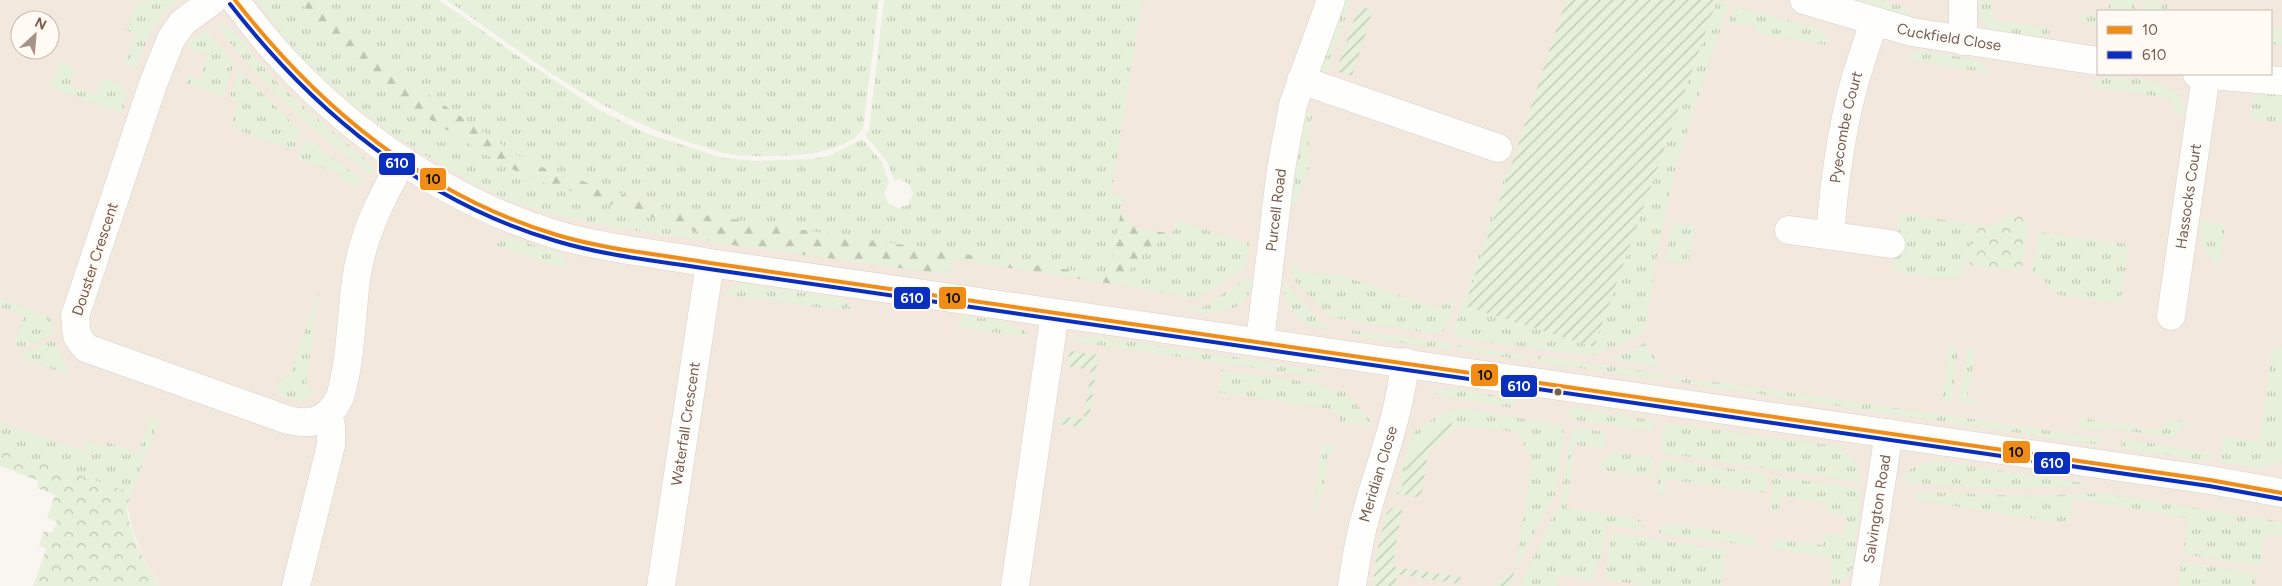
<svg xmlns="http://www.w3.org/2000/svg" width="2282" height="586" viewBox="0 0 2282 586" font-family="Figtree,sans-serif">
<defs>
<pattern id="grass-tufts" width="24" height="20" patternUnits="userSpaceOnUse" patternTransform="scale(1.25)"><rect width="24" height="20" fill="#e7f0db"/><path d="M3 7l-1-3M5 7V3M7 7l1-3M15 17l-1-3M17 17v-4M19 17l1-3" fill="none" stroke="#c0c6b4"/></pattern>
<pattern id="forest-firs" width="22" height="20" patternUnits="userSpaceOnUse" patternTransform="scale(1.25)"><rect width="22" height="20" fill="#e7f0db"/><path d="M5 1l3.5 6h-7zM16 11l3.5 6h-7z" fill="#c0c6b4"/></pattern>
<pattern id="park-crowns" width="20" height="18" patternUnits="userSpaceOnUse" patternTransform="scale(1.25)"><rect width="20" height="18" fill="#e7f0db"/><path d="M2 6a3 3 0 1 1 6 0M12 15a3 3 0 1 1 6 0" fill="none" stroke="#c0c6b4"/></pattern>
<pattern id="garden-furrows" width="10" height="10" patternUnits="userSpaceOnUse" patternTransform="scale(1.25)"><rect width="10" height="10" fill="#e7f0db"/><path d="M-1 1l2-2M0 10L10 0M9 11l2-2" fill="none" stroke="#c0c6b4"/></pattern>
</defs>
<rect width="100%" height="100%" fill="#f9f5f0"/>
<!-- residential -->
<path fill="#f2e8de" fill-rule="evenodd" d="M0,0h334l182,144 589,121 22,-265h1155v586h-2122l-14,-22 -14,-36 -5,-23 5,-12 -132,-45zM2098,11h173v63h-173zM20,20h30v30h-30z"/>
<!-- grass -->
<path fill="url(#grass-tufts)" d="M137,0l10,3 1,-3h32c-29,21 -31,36 -43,68l-12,-4 11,-30 -10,-4z
M256,0h42l42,51 36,35 129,80 31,14 156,50 19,12c-61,-10 -122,-16 -182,-35 -24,-7 -49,-21 -71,-33 -63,-35 -123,-78 -170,-132 -11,-14 -21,-28 -32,-42z
M323,0h116l73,52 87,58 46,23 78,25 33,3 56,-2 19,-4 31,-16 20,23 7,21 -5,10 4,10 10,5 10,-3 5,-11 -4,-10 -9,-5 -6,2 -6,-18 -23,-28 4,-5 15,-130h258l-31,193 13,3 -15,80 -432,-64 -141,-46 -21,-12 -134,-91 -15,-13z
M447,0h432l-16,129c-10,17 -48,25 -66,26 -20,1 -41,2 -61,0 -16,-2 -32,-8 -47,-13 -93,-29 -164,-88 -242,-142z
M1343,0h8l-24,73 -6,-2 -3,-7z
M1717,0l12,3 -53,162 -21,99 -10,69 -54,23 -130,-18 -6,-6 1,-8 50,-151 2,1 86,173z
M1850,0h32l29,9 -2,9z
M2109,0h26v11h-26z
M2143,0h16v4h9l-1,7h-24z
M1979,1h13l1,17 3,3 54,7 -1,6 -11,5 -41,-5 -14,-9 -3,-8z
M1734,6l84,22c8,5 10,8 9,17l-72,-12 1,-7 -27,-4z
M2076,15h22v12l-17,-5z
M215,23c21,3 31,23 44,39 33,39 70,65 107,98l6,7 1,9c-62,-45 -112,-91 -158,-153z
M2271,27l11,1v17l-11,-1z
M207,30l27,33 -11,33 -37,-12 3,-9 11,4 8,-24 -22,-8 4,-6z
M1913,50l68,10 8,13 -79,-13z
M60,61l16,7 -6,17 26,10 7,-17 19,6 6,10 -6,19 -72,-26z
M239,70l61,61 -7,19 -63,-23 9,-25 -10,-3z
M2107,76c28,4 76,0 78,38l-12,-1 1,-9 -4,-6 -78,-11 1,-4z
M2253,95h29v28l-32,-4z
M1307,113l6,1 -5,18 1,34 -14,39h-5c3,-31 7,-62 17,-92z
M306,137l56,43 -3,7 -19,-7 1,-6 -43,-15z
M1899,213l75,11 -5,35h-3l-4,17c-12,7 -48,-2 -62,-4l-7,-4z
M1176,220l73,23 -3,23 -9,8 -40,24 -78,-13c17,-25 26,-36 53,-51z
M2201,221l24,4 -6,41c-16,-11 -19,-26 -18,-45z
M1673,223l22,3 -7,38 -23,-3z
M2038,232l91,12 -9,59 -61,-8 -21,-20 -6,-1z
M508,237l54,17 7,13 -21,-4 -53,-18z
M1293,261l7,11 43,4 93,32 19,-9 -9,30 -8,5 -108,-17 -38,-39z
M1245,279l9,1c-7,37 -40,33 -68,30l1,-4 15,2z
M741,283l103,16 9,13 -130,-18z
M1284,285l4,1 34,38 6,2 2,4c-24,-3 -47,-17 -46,-45z
M319,290l-13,92 9,12c-12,13 -24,4 -39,-1l7,-19 7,1z
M0,299l51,18 1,18 -30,13 -8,-3 11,-29 -25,-9z
M960,316c25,3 54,2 72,22l-74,-11z
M1351,330l101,14 -1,6 -101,-15z
M1095,336l229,35 -6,6 -246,-36 7,-4z
M54,340l17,36 -50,-18 2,-5z
M1645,343l16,24 -49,-8z
M1457,345l66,10 3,5 -69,-10z
M2278,346l4,1v114l-21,7 -41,-6 4,-26 35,6 13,-91z
M1949,347h9l-6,55 -10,-2z
M1967,349l8,1 -8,48 10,2 -1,5 -17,-3z
M1539,356l125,18 -1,5 -128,-17z
M1221,370l98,14 16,7h10l26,30 1,5 -33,-4 1,-8 -9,-2v-3l-113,-17z
M1674,376l427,62v7l-428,-64z
M1451,388l64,11 -2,9 -79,-14 6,-4z
M1570,407l86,14 -2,8 -3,2 -82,-12z
M1462,408l102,18 -8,66 -41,78 17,-112 -15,-26 -59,-6 -7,-3 -29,21 -13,15 -9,35h-4l14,-57c11,-14 35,-25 52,-29z
M151,417l8,3 -27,73 -132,-45v-26l83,29 4,-10 17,6 2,-5 32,11z
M2080,418l83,12 2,-11 22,3 -11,13 -6,2 -67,-10 -1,3 -24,-3z
M1664,423l172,23c16,8 23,18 26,36l-201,-29z
M1572,428l34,4 -2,16 -29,-3 -9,63 75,12 1,10 -36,-5 -5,38h-4l-3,17 -35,-5 -2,11h-38l41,-84z
M2122,439l88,13 -1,9 -88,-13z
M1325,444l8,2 2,4 -8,7 -3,34 -5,4 -3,18 -3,-1 8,-64z
M1611,452l42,5 -2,20 -50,-7 1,-12 7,1z
M1661,459l107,15 -2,19 -100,-14 -2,16 -8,-1z
M1940,461l155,24 -96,4 -98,-7c6,-16 23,-20 39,-21z
M1773,476l89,13 -9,76c-4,12 -9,21 -23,21l2,-29 -60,-8 3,-10 47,6 2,-11 20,2 3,-20 -20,-3 1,-10 -47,-7 -3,17 -9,-2z
M1917,492l118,4 66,-3 181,29v15l-17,-2 -4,31 -78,-12 5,-36 -115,-20 -5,26 -152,-24z
M1663,523l92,13v10l-96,-13 1,-7 3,1z
M1612,533l114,17 -5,36h-73l-43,-7z
M2182,562l75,12 -2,12h-77z"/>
<!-- forest -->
<path fill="url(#forest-firs)" d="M298,0h25l43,50 15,12 146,100 138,47 444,67 12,-65 15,17 36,6c-27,15 -36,26 -53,51l-166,-26 -3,16 -239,-33 -19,-12 -156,-50 -31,-14 -129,-80 -36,-35z"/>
<!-- park -->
<path fill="url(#park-crowns)" d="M2005,214l18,3 5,6 -6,48 -52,-6 -1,-6 5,-35c13,3 24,3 31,-10z
M0,448l132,45c-1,4 -4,8 -5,12 -2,18 21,67 33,81h-127l13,-37 -7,-4 5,-14 8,2 5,-12 -10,-3 8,-23 -18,-7 2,-7 -39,-15z"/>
<!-- garden -->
<path fill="url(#garden-furrows)" d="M1566,0h151l-123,347 -129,-41z
M1359,6l14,4 -21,66 -16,-5z
M1070,351l28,4 -9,65 -4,1 -1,7 -24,-4v-8l24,3 7,-49 -24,-4z
M1451,423l7,3 -30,26 -7,46 -21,-4 9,-35 13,-15z
M1392,508h10l-8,48 1,11 66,10 -1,7 -63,-10 -2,12h-22l4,-35 10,-39z
M1515,570l-6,16h-15l1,-3z"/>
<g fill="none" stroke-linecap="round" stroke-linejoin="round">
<!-- street casing -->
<g stroke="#d7d1cb" stroke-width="29">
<g id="street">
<path d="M213,0l-31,23 -11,16 -18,45 -78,232 2,20 9,12 202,72c25,6 40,1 52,-23 11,-37 11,-79 16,-117 6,-44 25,-82 47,-120"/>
<path id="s1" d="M1804,0l108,32 186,29"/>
<path d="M1963,41v-41"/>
<path d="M2197,74l85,7"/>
<path d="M1301,80l197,68"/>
<path d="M1789,230l102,14"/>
<path id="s2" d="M1830,235c4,-49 10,-99 23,-147 6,-23 14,-44 21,-66"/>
<path id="s3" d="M2171,316l35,-241"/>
<path id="s4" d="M1260,341l21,-172 12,-64 38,-105"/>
<path d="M296,586l35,-141v-20l-5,-10"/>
<path id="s5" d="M661,586l49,-323"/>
<path d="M1015,586l40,-273"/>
<path id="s6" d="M1352,586c3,-20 6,-40 11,-60 14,-56 36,-105 42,-164"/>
<path id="s7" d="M1865,586l24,-153"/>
</g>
</g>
<!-- secondary casing -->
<g stroke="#d9d2cb" stroke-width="29">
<path id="secondary" d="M235,0c76,107 197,197 322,235 50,14 102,19 153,28l1500,217 72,13"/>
</g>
<!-- street -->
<use href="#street" stroke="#fefefd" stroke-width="28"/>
<!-- secondary -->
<use href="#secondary" stroke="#fefefd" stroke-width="28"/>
<!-- bus-1 casing -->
<g stroke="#fffaf3" stroke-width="8">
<path id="bus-1" d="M235,0c84,108 190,195 322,235 50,15 102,19 153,28l1500,217 72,13"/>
</g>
<!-- bus-2 casing -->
<g stroke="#fffaf3" stroke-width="8">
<path id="bus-2" d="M230,4c84,108 193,198 326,237 50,15 102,20 153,28l1500,217 72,13"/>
</g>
<!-- bus-1 -->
<use href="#bus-1" stroke="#f18d16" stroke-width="4"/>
<!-- bus-2 -->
<use href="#bus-2" stroke="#0a2ebe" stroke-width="4"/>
</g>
<!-- markers -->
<circle fill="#7a5c4d" stroke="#fffaf3" stroke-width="2" cx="1558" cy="392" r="4.5"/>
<g text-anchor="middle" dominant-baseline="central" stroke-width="4.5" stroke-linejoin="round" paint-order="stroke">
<!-- street labels -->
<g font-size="15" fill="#7a5c4d" stroke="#fffaf3">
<text stroke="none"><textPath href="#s1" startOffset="150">Cuckfield Close</textPath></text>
<text stroke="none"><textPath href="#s2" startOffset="109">Pyecombe Court</textPath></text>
<text stroke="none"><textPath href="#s3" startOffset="121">Hassocks Court</textPath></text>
<text stroke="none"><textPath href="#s4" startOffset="132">Purcell Road</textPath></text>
<text transform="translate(95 259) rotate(-72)">Douster Crescent</text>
<text stroke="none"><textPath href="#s5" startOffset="164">Waterfall Crescent</textPath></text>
<text stroke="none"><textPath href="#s6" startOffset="115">Meridian Close</textPath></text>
<text stroke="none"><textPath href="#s7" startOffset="78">Salvington Road</textPath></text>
</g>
</g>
<g stroke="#fffaf3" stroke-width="2">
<rect x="378" y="152" width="38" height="24" rx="5" fill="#0a2ebe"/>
<rect x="419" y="167" width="28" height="24" rx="5" fill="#f18d16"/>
<rect x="938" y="286" width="29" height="24" rx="5" fill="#f18d16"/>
<rect x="893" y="286" width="38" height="24" rx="5" fill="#0a2ebe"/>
<rect x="1470" y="363" width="29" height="24" rx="5" fill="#f18d16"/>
<rect x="1500" y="374" width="38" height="24" rx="5" fill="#0a2ebe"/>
<rect x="2002" y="440" width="29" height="24" rx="5" fill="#f18d16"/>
<rect x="2033" y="451" width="38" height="24" rx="5" fill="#0a2ebe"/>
</g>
<g font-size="14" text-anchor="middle" font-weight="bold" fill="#fff">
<text x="397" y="168">610</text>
<text x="912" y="303">610</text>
<text x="1519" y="391">610</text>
<text x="2052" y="468">610</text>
</g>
<g font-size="14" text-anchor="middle" font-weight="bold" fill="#111">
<text x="433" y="184">10</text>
<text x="953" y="303">10</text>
<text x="1485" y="380">10</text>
<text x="2016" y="457">10</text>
</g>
<!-- legend -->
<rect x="2097" y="10" width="175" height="65" fill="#fffaf3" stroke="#cabbb1"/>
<rect x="2107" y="26" width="25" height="8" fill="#f18d16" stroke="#cabbb1"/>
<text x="2142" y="35" font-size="15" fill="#7a5c4d">10</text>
<rect x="2107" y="51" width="25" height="8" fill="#0a2ebe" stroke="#cabbb1"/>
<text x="2142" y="60" font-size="15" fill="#7a5c4d">610</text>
<!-- north arrow -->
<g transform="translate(35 35) rotate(26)"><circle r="24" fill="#fffaf3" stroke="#cabbb1"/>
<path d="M0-4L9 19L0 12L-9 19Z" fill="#a69286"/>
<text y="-8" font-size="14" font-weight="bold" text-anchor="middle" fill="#7a5c4d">N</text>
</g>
</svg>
